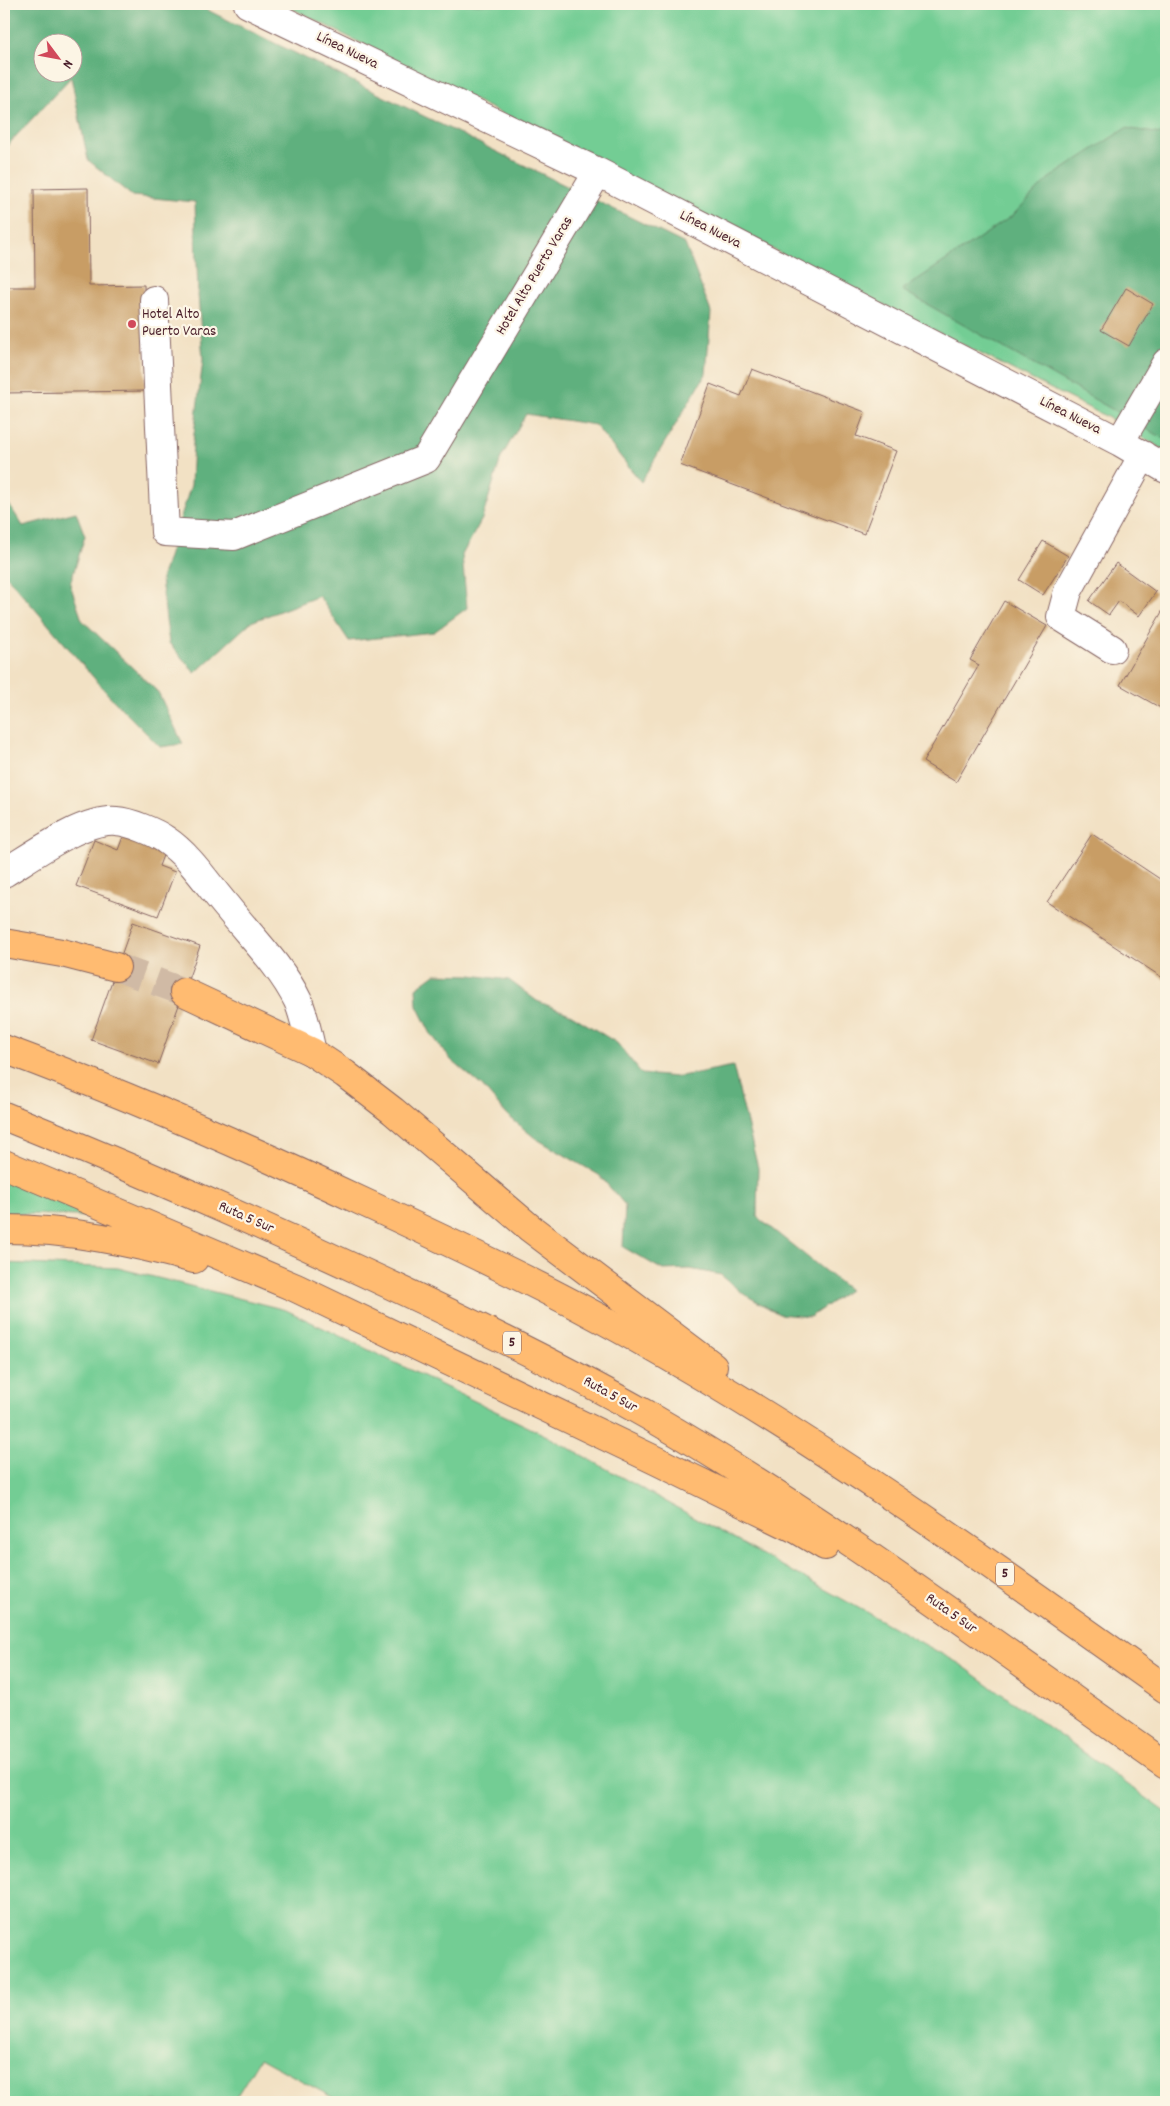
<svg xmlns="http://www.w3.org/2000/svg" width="1170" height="2106" viewBox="0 0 1170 2106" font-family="Dekko,sans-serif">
<rect width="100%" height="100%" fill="#fcf5e5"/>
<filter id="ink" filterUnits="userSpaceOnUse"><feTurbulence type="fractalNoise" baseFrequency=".02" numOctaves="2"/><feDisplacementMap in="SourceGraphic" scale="10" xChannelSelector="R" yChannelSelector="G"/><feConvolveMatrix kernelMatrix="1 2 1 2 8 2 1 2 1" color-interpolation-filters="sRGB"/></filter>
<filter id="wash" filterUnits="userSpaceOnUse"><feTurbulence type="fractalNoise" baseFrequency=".0096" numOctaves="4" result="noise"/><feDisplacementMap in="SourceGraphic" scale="20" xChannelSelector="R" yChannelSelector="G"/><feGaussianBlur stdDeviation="1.12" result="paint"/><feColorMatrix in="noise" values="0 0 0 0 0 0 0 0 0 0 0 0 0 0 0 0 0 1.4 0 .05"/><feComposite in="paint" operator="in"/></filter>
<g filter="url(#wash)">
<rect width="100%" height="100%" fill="#f2e1c4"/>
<!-- green -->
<path fill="#73cd94" stroke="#5e7660" d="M283,4h883v447l-59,-34z
M4,1174l98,43 -98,-4z
M4,1263l114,5 168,42 261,126 413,228 206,148v290h-825l-81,-44 -27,44h-229z"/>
<!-- forest -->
<path fill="#5eb07e" stroke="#546854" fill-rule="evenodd" d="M4,4h191l490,240 26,68 -5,62 -65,108 -46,-57 -69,-11 -25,44 -19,61 -20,36 5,53 -33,24 -85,9 -30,-45 -68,26 -56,51 -26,-30 -8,-64 30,-94 2,-43 10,-82 -5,-66 -3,-92 -63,-6 -44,-36 -17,-83 -67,72zM42,42h30v30h-30z
M1126,128l40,7v305l-264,-150 110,-74 36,-37z
M4,497l19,29 53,-14 9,24 -15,48 12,36 76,72 25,52 -23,3 -48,-48 -108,-126z
M435,974l36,1 38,5 28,21 33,13 47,29 25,31 34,3 57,-11 25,102 -1,49 92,73 -39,27 -31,-3 -37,-21 -21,-18 -31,-6 -27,1 -40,-23 2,-42 -26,-30 -64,-37 -28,-23 -25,-29 -31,-26 -20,-26 -14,-28 -1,-18z"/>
<g id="blocks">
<!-- building -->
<path fill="#c89d65" d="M88,188l1,98 55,-1 1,106 -141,2v-106h31l-1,-98z
M1126,288l27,16 -24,42 -28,-16z
M752,369l113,43 -9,24 40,15 -32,83 -184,-69 30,-81 31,12z
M1043,541l25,15 -25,39 -24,-15z
M1116,563l40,29 -17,24 -20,-15 -10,14 -20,-14z
M1004,601l43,25 -91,156 -33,-20 56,-97 -9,-5z
M1163,610l3,2v99l-46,-26z
M124,834l41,16 -6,16 16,6 -17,44 -82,-30 18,-46 24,10z
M1092,834l74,49v97l-119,-78z
M133,922l67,24 -42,118 -67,-24z"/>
</g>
</g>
<g filter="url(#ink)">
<use href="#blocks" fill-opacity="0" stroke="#856361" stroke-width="1"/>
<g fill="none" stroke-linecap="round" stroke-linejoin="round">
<!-- highway-tunnel -->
<path stroke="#d0baa5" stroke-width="28" stroke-dasharray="28 14" stroke-linecap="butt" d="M116,967l68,25"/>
<!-- minor casing -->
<g stroke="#856361" stroke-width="30">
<path id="minor" d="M248,4l350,168 522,270 46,27
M154,300l11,232 69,4 192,-77 172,-287
M1120,442l46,-79
M1112,649l-51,-32 7,-26 75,-136
M4,873c28,-17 79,-55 112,-52 14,1 39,11 50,19 24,16 42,45 61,67 24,30 54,59 71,94 7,17 10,34 14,51"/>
</g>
<!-- highway casing -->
<g stroke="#856361" stroke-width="30">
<path id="highway" d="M4,943l58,10 54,14
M184,992l128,60 33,22 48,37 137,117 183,138
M4,1049c121,45 240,97 357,152 93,43 186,87 275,137 185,104 358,228 530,351
M4,1116c122,49 243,102 363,158 95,44 190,90 282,142 180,104 347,230 517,349
M4,1164l292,124 361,173 141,69 27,16
M4,1229c65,0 128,13 190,30"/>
</g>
<!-- minor -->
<use href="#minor" stroke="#fff" stroke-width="28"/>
<!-- highway -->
<use href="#highway" stroke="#ffbb71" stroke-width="28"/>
</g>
</g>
<!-- markers -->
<circle fill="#d1495b" stroke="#fcf5e5" stroke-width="2" cx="132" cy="324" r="5"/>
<g text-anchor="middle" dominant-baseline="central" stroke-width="4.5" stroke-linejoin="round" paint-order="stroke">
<!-- shield labels -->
<g fill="#fcf5e5" stroke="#7f5f63" stroke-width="1">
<rect x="503" y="1331.5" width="18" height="23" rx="4"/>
<rect x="996" y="1562.5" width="18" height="23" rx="4"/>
</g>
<g font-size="14" font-weight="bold" fill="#4a1f2b">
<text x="512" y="1343">5</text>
<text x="1005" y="1574">5</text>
</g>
<!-- street labels -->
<g font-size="15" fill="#4a1f2b" stroke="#fcf5e5">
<text transform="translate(347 51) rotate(26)">Línea Nueva</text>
<text transform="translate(710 230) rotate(27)">Línea Nueva</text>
<text transform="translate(535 276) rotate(-59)">Hotel Alto Puerto Varas</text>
<text transform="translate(1070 416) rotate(27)">Línea Nueva</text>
<text transform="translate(246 1218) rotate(24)">Ruta 5 Sur</text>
<text transform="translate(610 1395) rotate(29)">Ruta 5 Sur</text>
<text transform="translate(951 1614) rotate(35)">Ruta 5 Sur</text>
</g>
<!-- poi labels -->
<g font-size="15" fill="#4a1f2b" stroke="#fcf5e5" text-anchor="start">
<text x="142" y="315">Hotel Alto<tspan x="142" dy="17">Puerto Varas</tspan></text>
</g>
</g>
<!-- margin -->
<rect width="1170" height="2106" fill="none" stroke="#fcf5e5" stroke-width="20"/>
<!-- north arrow -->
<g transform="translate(58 58) rotate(122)"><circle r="24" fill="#fcf5e5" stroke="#b59f9b"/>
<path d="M0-4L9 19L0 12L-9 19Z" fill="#d1495b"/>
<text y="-8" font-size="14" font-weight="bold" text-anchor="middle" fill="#4a1f2b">N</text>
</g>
</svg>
